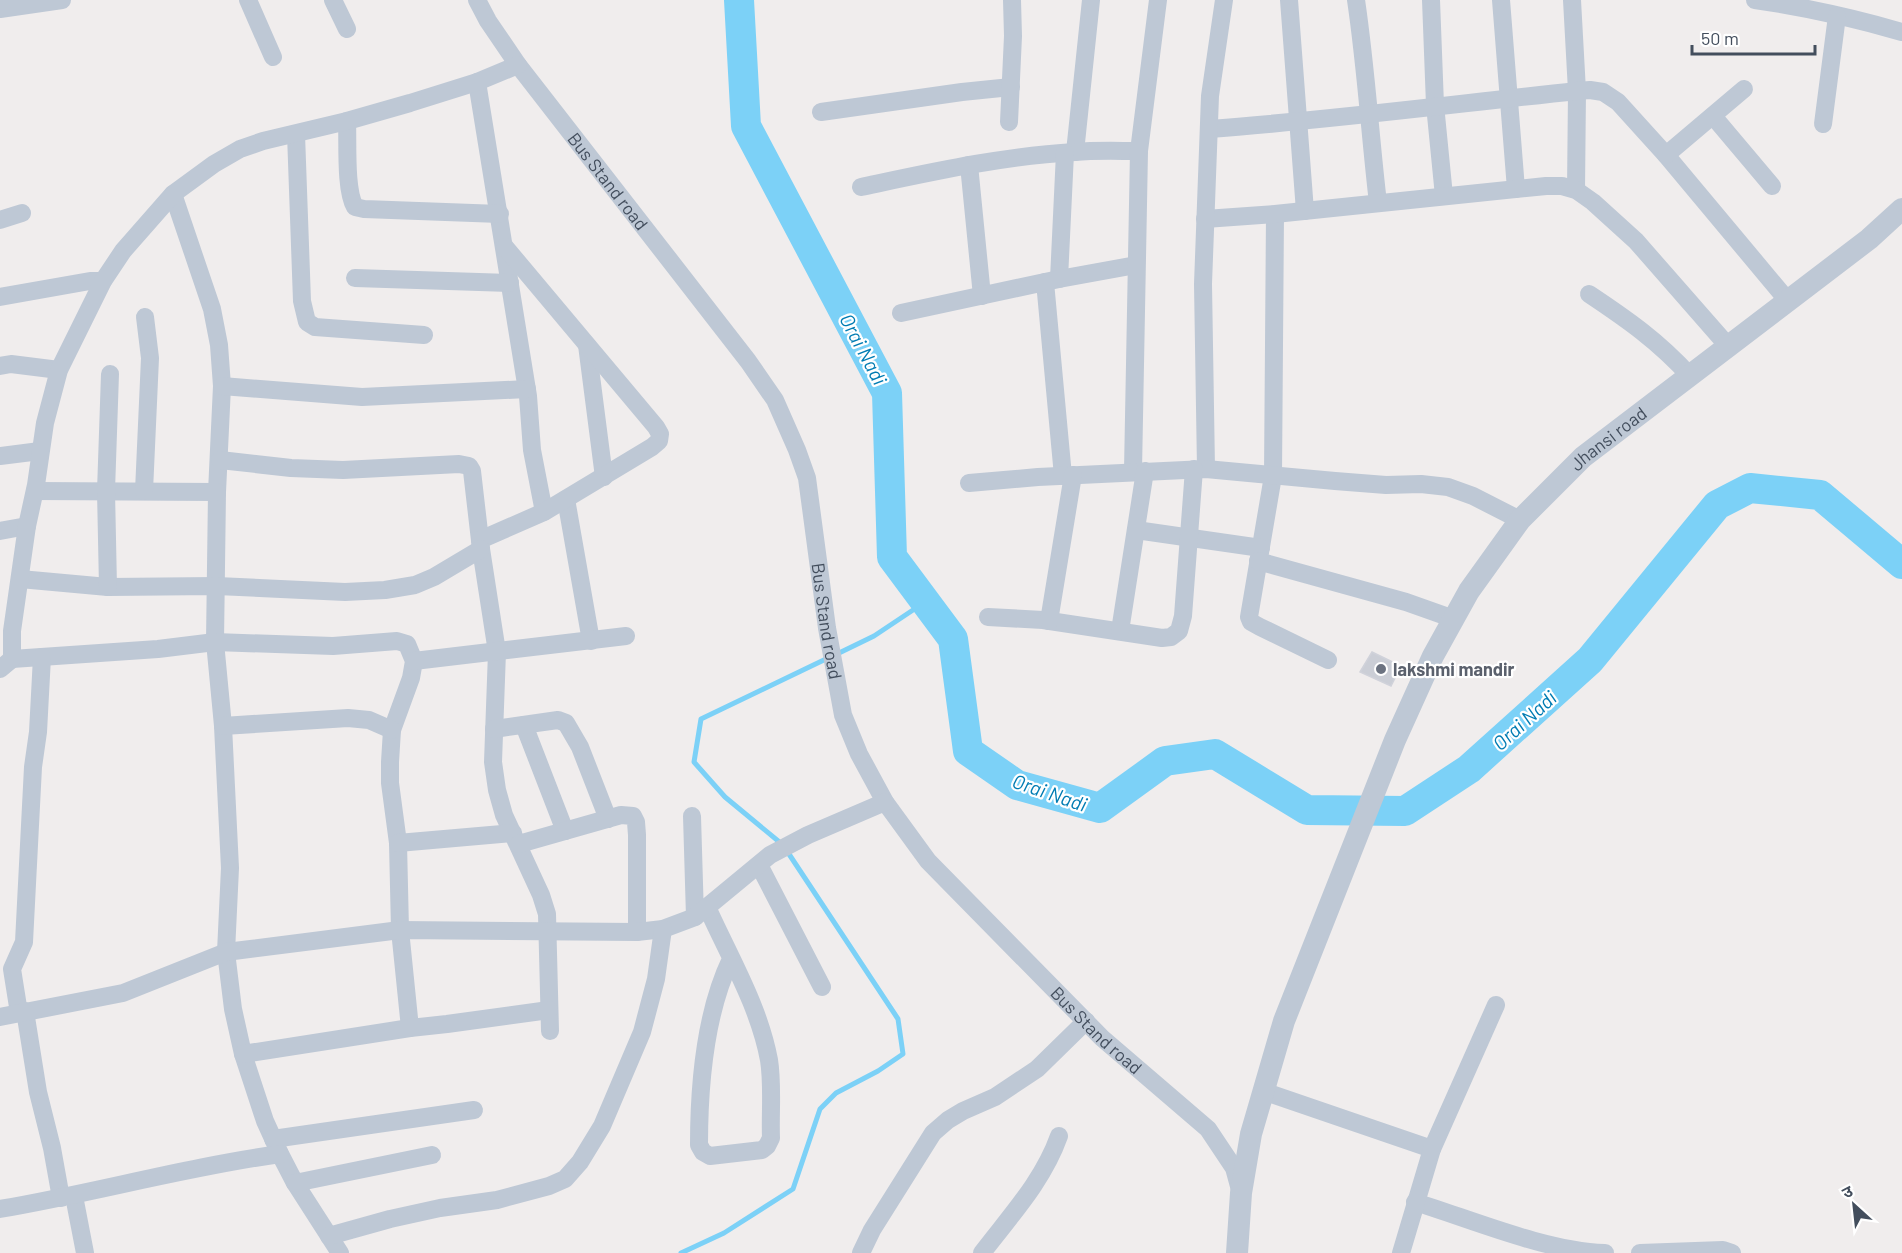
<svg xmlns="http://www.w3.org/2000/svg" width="1902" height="1253" viewBox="0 0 1902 1253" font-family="Barlow,'Noto Sans Devanagari',sans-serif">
<rect width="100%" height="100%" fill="#f0eded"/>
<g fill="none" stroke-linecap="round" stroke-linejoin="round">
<!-- stream -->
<path stroke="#7cd1f7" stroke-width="5" d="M837,654l37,-18 51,-34
M681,1253l43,-20 69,-44 27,-80 16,-16 42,-22 25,-17 -5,-35 -115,-174 -58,-48 -31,-35 7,-43 127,-61"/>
<!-- river -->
<path stroke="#7cd1f7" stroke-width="30" d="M739,0l7,126 141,267 5,164 61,82 15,112 49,34 83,23 65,-47 50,-7 92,56 98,1 64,-42 121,-109 127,-155 33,-17 70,7 82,69"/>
</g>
<!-- building -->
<path fill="#cbced6" stroke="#d0d2da" stroke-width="1.5" d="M1372,652l29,14 -10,20 -31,-14z"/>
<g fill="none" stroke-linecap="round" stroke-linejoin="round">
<!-- minor -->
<g stroke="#bec8d5" stroke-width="18">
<path d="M248,0l25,57"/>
<path d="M333,0l14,29"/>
<path id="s1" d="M477,0l11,21 30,44 230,296 27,39 22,50 10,28 20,150 16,87 16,39 26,48 43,59 174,177 106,91 26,39 6,22"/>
<path d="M1289,0l16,211"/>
<path d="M1356,0c10,67 14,135 22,203"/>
<path d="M1431,0l4,105 9,91"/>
<path d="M1501,0l15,189"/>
<path d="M1572,0l5,91 -1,99"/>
<path d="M1755,0c49,7 99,18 147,32"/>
<path d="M0,9l62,-9"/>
<path d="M477,82l51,314 4,54 12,62"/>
<path d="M821,112l141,-20 49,-5"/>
<path d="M1713,116l59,70"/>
<path d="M347,121c1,22 -2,69 8,86l9,2 136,5"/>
<path d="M1009,122l4,-86 -1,-36"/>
<path d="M1823,124l14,-108"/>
<path d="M1209,129c123,-9 245,-25 368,-38l13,-1 13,2 15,10 48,53 122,146"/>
<path d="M296,134l6,167 5,21 8,5 109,8"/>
<path d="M1075,152l16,-152"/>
<path d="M1666,155l78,-66"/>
<path d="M969,165l13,131"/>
<path d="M861,187c71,-15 142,-31 214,-35 21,-2 43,-1 64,-1"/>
<path d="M173,194l39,115 7,36 3,41 -5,106 -2,150 8,84 7,142 -4,84 7,57 10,45 22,67 15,33 15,29 45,70"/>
<path d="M1275,214l-2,262 -24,141 2,5 9,5 68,33"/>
<path d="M1205,219l70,-5 271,-28h16l14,4 17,12 43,39 92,105"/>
<path d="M0,220l22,-7"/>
<path d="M355,278l155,5"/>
<path d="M1059,279l6,-126"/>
<path d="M1045,282l18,194"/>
<path d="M1589,294c39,26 69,47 101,82"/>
<path d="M0,297l90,-16h13"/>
<path d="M901,313l158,-34 77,-14"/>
<path d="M587,345l17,132"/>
<path d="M0,366l11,-2 48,6"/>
<path d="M222,386l140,11 165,-8"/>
<path d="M0,456l40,-5"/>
<path d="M220,460l71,8 52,2 116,-6 10,2 3,5 9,78 16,103 -4,110 4,28 7,25 37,80 6,19 3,117"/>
<path d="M1206,469l-3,-185 7,-188 14,-96"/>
<path d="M1133,471l6,-320 19,-151"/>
<path d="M969,483l69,-6 168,-8 129,12 51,4 35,-1 27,3 25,9 47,24"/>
<path d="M35,491l182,1"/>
<path d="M144,491l6,-133 -5,-41"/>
<path d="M566,499l25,142"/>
<path d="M1136,530l125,18"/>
<path d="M0,531l27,-5"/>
<path d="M480,540l64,-28 108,-65 7,-6 1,-7 -4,-7 -151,-180"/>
<path d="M1258,561l148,41 48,17"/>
<path d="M20,579l88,8 109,-1 128,6 40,-2 30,-5 19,-8 47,-28"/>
<path d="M108,587l-2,-96 4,-117"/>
<path d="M988,617l55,3 119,18 9,-1 8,-6 4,-15 11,-147"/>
<path d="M1049,621l24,-146"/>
<path d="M1120,631l25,-160"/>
<path d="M12,659l146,-10 57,-7 118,4 64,-5 10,3 7,17 -3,17 -19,52 -2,32v21l8,60 2,87 10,98"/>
<path d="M414,661l212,-25"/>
<path d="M0,669l12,-10v-28l15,-105 9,-41 9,-62 14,-53 44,-89 20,-30 50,-57 41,-30 26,-15 23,-8 84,-20 63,-18 67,-21 41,-17"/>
<path d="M524,725l41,106"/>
<path d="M223,726l125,-8 21,2 23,10"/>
<path d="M494,729l64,-9 8,3 14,24 28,72"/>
<path d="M692,816l3,101"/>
<path d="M398,843l115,-10"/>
<path d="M519,844l102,-29 12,1 3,6 1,13v97"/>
<path d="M759,865l63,122"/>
<path d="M707,907c22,49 52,99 62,153 4,25 1,53 2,78l-4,8 -5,4 -52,6 -7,-4 -4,-7c0,-60 6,-132 32,-186"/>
<path d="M25,1011l13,81 14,56 9,50"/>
<path d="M19,1013l-7,-44 12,-27 9,-175 5,-35 4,-75"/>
<path d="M0,1017l123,-24 103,-41 174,-22 237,2 26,-3 32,-12 75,-62 38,-20 77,-33"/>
<path d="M243,1054l167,-26 37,-4 102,-14"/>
<path d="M1263,1091l169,58"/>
<path d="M273,1139l201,-29"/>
<path d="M295,1183l137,-28"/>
<path d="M74,1196l11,57"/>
<path d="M1415,1202c58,18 130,49 190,51"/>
<path d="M0,1209c94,-16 186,-42 280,-55"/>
<path d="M329,1236l61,-17 50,-11 57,-8 52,-14 16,-7 15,-17 22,-36 40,-94 14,-53 7,-50"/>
<path d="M861,1253l11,-23 61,-97 15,-13 15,-9 32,-14 42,-28 49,-48"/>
<path d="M982,1253c29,-38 61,-72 77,-117"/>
<path d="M1401,1253l31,-104 64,-144"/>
<path d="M1640,1253l83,-3 9,3"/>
</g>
<!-- tertiary -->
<path stroke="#bec8d5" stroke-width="22" id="s2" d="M1237,1253l4,-60 10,-59 33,-113 111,-281 38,-84 36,-65 51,-71 63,-63 286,-218 33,-30"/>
</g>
<!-- markers -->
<circle fill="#6b7280" stroke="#fff" stroke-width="2" cx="1381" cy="669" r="6"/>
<g text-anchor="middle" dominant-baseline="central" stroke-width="4.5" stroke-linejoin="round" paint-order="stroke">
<!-- street labels -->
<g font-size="18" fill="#434e5d" stroke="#fff">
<text stroke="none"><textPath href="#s1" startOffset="224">Bus Stand road</textPath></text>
<text stroke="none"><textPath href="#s2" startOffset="914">Jhansi road</textPath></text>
<text stroke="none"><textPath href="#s1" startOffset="728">Bus Stand road</textPath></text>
<text stroke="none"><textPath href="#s1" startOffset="1232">Bus Stand road</textPath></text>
</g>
<!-- worship labels -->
<g font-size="18" font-weight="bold" fill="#5b616d" stroke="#fff" text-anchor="start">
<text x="1393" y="669">lakshmi mandir</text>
</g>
<!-- water labels -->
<g font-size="20" font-style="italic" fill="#007cb3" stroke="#fff">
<text transform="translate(864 349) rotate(62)">Orai Nadi</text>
<text transform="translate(1524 720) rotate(-42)">Orai Nadi</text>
<text transform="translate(1050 792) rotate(19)">Orai Nadi</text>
</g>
</g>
<!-- north arrow -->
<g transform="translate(1854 1205) rotate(333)" stroke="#ffffff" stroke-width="4.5" paint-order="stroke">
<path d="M0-4.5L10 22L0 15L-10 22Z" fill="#434e5d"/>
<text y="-9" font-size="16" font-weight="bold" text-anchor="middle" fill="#434e5d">उ</text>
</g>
<!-- scale -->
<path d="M1692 45v9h123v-9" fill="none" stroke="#434e5d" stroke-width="3"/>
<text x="1701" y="45" font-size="18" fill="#434e5d" stroke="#ffffff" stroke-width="4.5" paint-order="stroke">50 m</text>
</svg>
